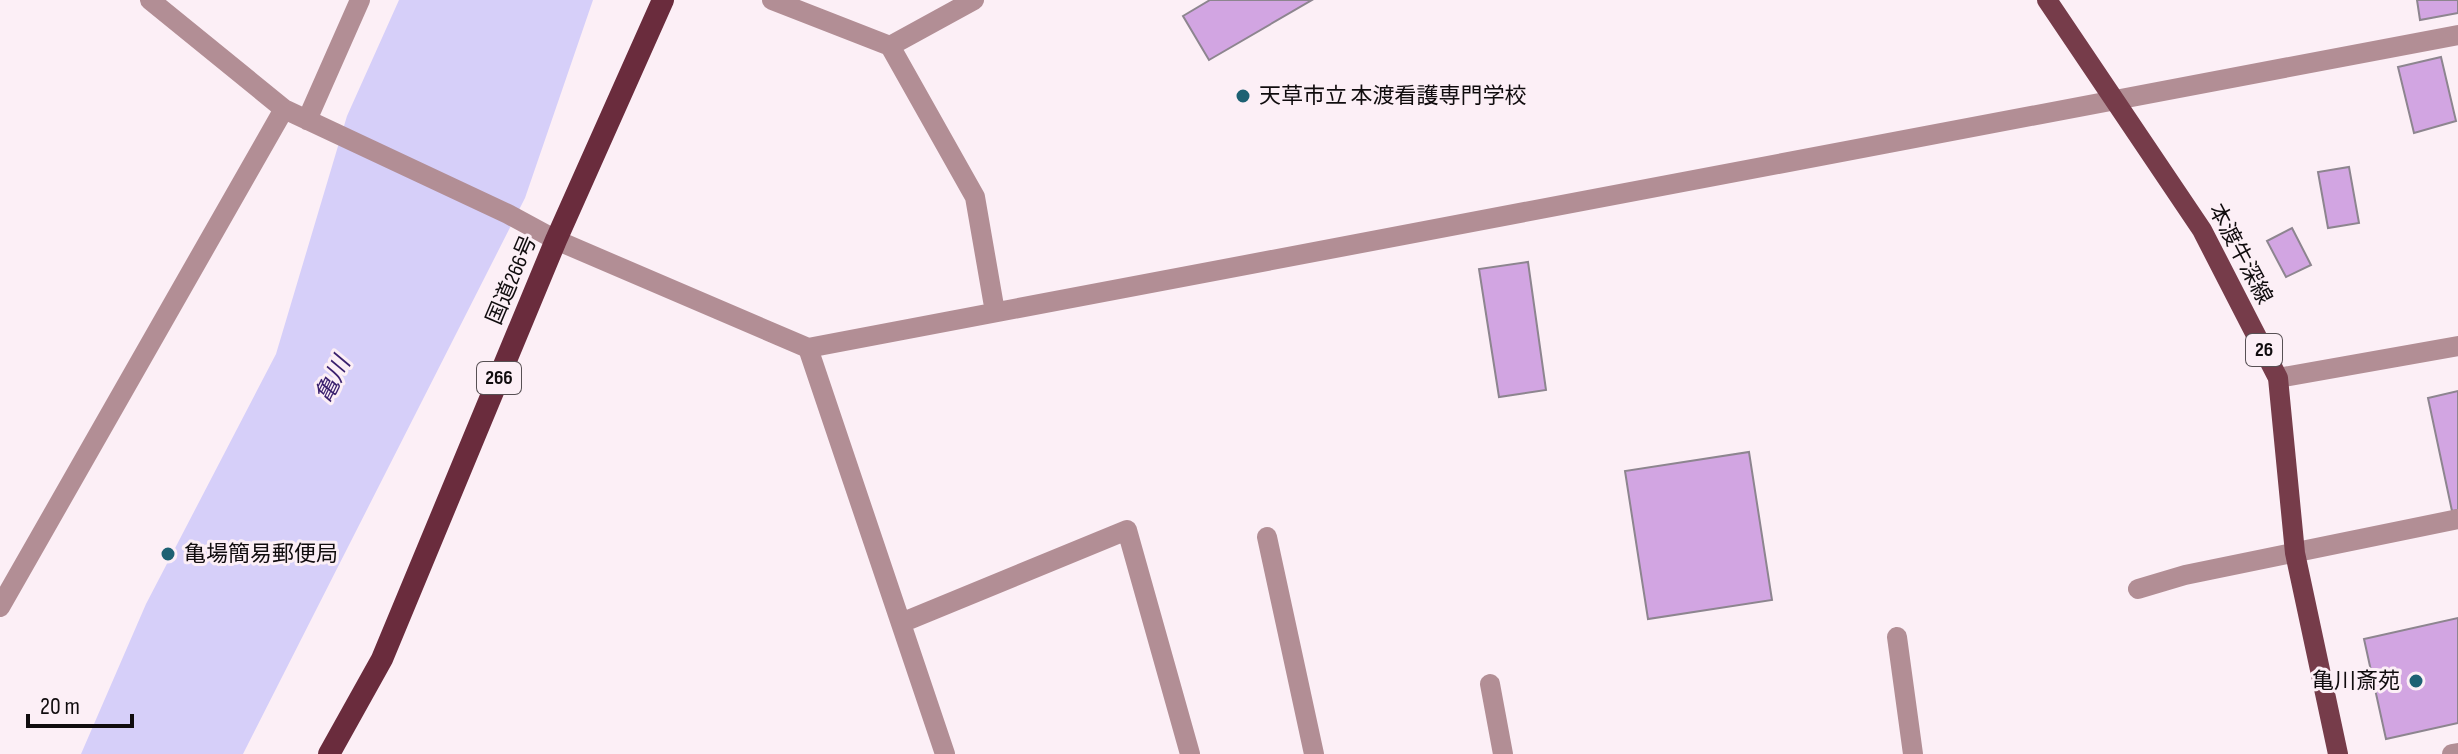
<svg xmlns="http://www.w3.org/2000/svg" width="2458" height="754" viewBox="0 0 2458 754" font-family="'Sofia Sans Condensed','Noto Sans JP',sans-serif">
<rect width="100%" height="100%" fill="#fceff6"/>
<!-- water -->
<path fill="#d6cff9" d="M399,0h194l-68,198 -282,556h-162l65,-150 130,-250 71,-238z"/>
<!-- building -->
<path fill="#d2a5e2" stroke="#8d858f" stroke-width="2" d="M1210,0h102l-103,60 -26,-44z
M2417,0h41v13l-38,7z
M2441,57l15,64 -42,12 -16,-66z
M2349,167l10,56 -31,5 -10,-56z
M2292,228l19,37 -25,12 -19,-36z
M1528,262l18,128 -47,7 -20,-128z
M2458,391v119l-6,1 -24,-113z
M1749,452l23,148 -124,19 -23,-148z
M2458,618v105l-72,16 -22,-100z"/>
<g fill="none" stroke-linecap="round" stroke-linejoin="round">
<!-- minor -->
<path stroke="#b28e95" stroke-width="20" d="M150,0l134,109 224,105 48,26 252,108 137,406
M772,0l118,46 84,-46
M890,46l85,151 20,115
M307,120l53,-120
M808,348l1650,-313
M1267,537l47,217
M2138,589l47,-14 273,-56
M0,607l284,-498
M901,623l226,-93 63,224
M1897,637l16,117
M1490,684l13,70
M2452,754l6,-1"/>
<!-- tertiary -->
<path stroke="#b28e95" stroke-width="20" d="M2278,378l180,-32"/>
<!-- primary -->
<path stroke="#763c4a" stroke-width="20" d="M2047,0l155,230 76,148 17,175 43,201"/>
<!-- trunk -->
<path stroke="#6a2c3d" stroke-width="22" d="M329,754l53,-95 174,-419 107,-240"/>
</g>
<!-- markers -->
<g fill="#1d6173" stroke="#fceff6" stroke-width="3">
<circle cx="1243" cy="96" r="8"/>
<circle cx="168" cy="554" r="8"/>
<circle cx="2416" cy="681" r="8"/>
</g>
<g text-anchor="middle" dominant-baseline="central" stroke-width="6" stroke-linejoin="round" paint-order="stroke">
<!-- shield labels -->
<g fill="#fceff6" stroke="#575054" stroke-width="2">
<rect x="2246" y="334" width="36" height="32" rx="6"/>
<rect x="477" y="362" width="44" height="32" rx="6"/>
</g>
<g font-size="20" font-weight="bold" fill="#100c0e">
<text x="2264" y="350">26</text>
<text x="499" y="378">266</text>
</g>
<!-- poi labels -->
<g font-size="22" fill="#100c0e" stroke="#fceff6" text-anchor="start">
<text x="1259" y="96">天草市立 本渡看護専門学校</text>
<text x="184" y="554">亀場簡易郵便局</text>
<text x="2400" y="681" text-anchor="end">亀川斎苑</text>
</g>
<!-- street labels -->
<g font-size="22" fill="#100c0e" stroke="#fceff6">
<text transform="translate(2240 254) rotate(62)">本渡牛深線</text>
<text transform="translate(512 280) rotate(-67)">国道266号</text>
</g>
<!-- water labels -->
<g font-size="24" font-style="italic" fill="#391f6d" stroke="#fceff6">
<text transform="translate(333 380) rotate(-64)">亀川</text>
</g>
</g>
<!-- scale -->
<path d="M28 714v12h104v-12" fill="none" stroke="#100c0e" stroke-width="4"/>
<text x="40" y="714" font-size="24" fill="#100c0e" stroke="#fceff6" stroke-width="6" paint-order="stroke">20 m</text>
</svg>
